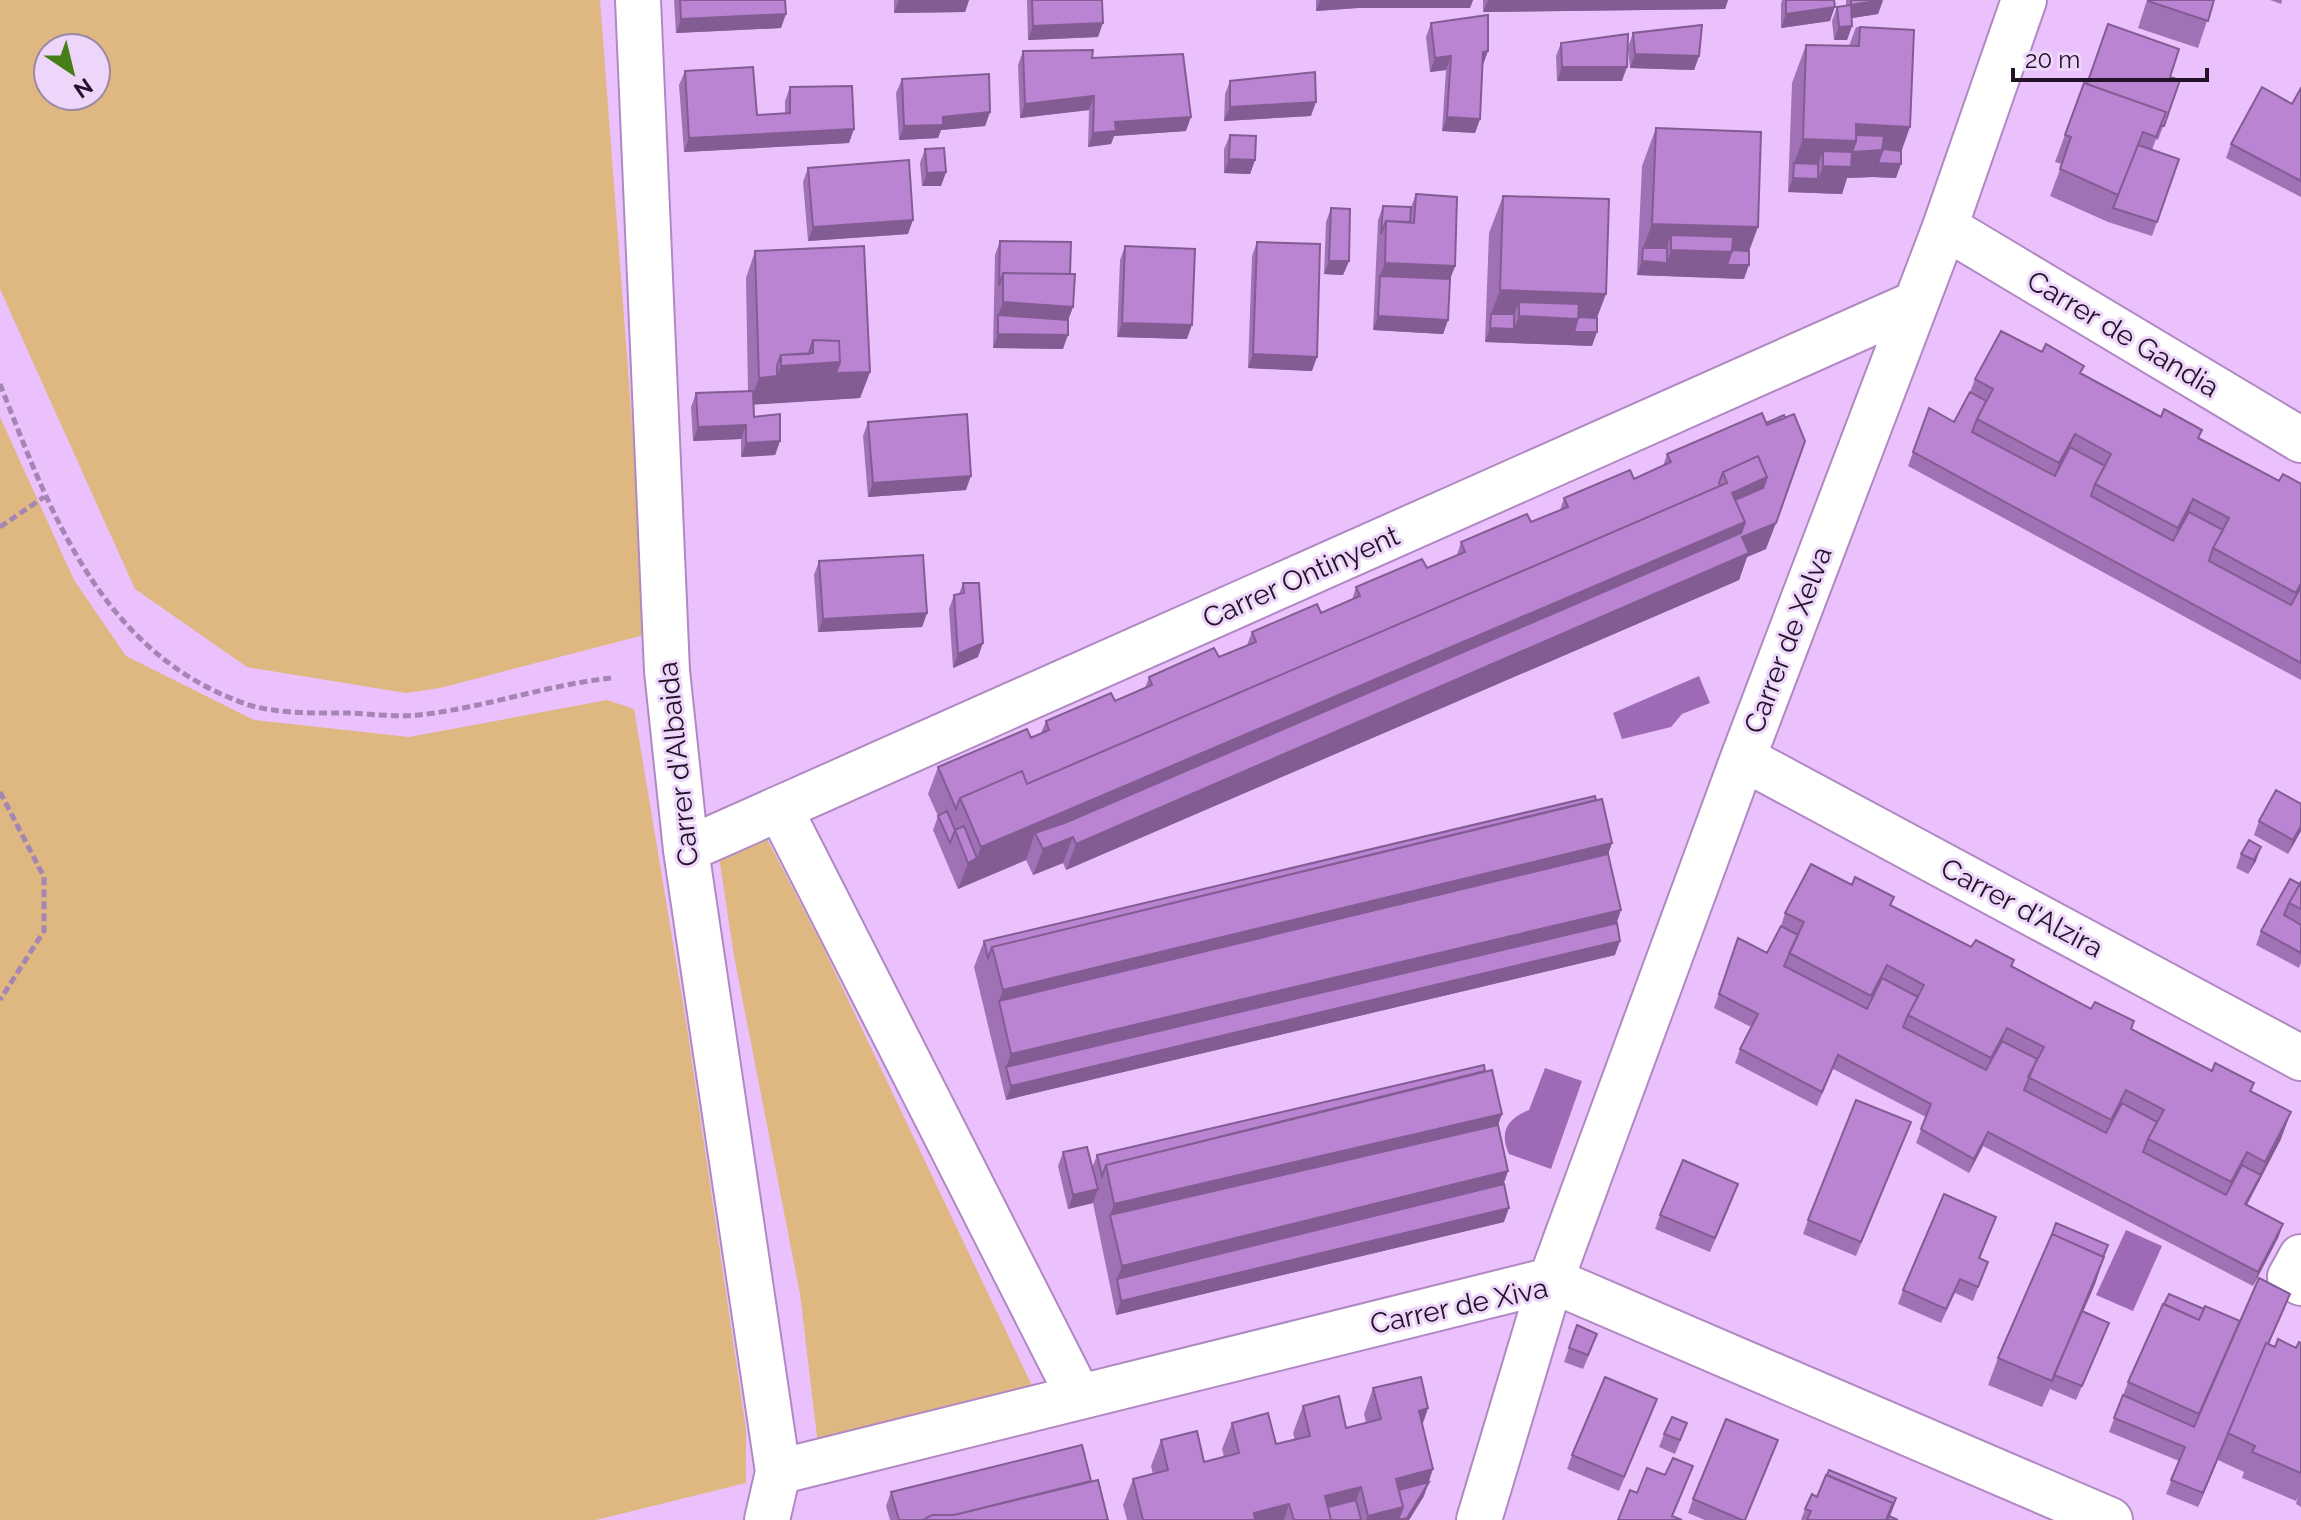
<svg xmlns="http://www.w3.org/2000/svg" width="2301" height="1520" viewBox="0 0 2301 1520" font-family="Raleway,sans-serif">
<rect width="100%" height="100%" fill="#eac1fd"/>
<!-- green -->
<path fill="#dfb780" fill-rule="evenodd" d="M0,0h600l48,634 -208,54 -34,5 -159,-26 -112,-78 -135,-300zM48,48h48v48h-48z
M0,417l74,163 52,76 128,64 155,17 198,-37 27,9 52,312 60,408v54l-150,37h-596z
M765,835l56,108 214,449 -217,53 -18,-151 -66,-338 -16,-106z"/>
<!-- water -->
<path fill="#9e6ab6" d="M1699,676l11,27 -28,11 -11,13 -49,12 -9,-26z
M1545,1068l37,13 -31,88 -42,-15c-10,-22 -2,-35 20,-44z
M2126,1230l36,16 -29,65 -37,-16z"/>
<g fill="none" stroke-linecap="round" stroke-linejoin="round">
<!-- minor casing -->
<g stroke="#b089c2" stroke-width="48">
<path id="minor" d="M638,0l29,671 19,179 92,622 -11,48
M1945,227l356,213
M1743,758l558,300
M780,809l299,588
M686,850l1230,-547
M2301,1257l-11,20 11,6
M778,1472l773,-192 559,240
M1479,1520l72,-240 192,-522 202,-531 79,-227"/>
</g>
<!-- path -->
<path stroke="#a585b4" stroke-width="5" stroke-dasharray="8 4" stroke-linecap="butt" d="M0,384c51,130 101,269 246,320 29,10 70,9 102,9 25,1 54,5 79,1 62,-8 121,-29 184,-36
M0,527l44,-30
M0,792l44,85v54l-44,69"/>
<!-- minor -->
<use href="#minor" stroke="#fff" stroke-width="44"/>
</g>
<!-- wall -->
<path fill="#a072b5" d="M674,0h111l-4,28 -105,5z
M894,0h75l-4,12 -71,1z
M1027,0h75l-4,37 -70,3z
M1316,0h157l-3,8h-112l-42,3z
M1483,0h245l-3,9 -242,3z
M1782,0h52l-4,21 -49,7v-24z
M1846,0h37l-5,14 -26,4v8l-5,14h-13l-2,-19 5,-14 9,-1z
M2147,0h67l-16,48 -60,-20z
M2270,0h12l-1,4z
M1431,23l52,42 -3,54 -5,14 -33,-2 4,-61 -16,2 -4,-35z
M1856,27l58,3 -13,121 -5,27 -23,-1 -26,1 -5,16 -54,-2 4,-109 14,-38 43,1z
M1633,33l66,23 -5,14 -64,-2 -2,-20 -6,33h-65l-1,-25 5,-13 67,4z
M1023,51l69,7 94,73 -72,5 -3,8 -23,3 1,-37 -69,8 -2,-53z
M685,71l72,44 28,-1v-13l5,-14 59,56 -165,9 -5,-67z
M902,79l88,33 -5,14 -44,4 -3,8 -39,2 -3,-47z
M2180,80l-22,60 -2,-1 -4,11 27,9 -27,77 -44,-14 -58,-26 12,-32 -7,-2 29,-79z
M1230,81l81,35 -87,5 1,-27z
M2301,88v109l-75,-39 5,-14 61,-40z
M1656,128l93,123 -5,28 -107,-4 5,-109z
M1230,135l25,25 -5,14 -26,-1v-24z
M925,149l21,23 -5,14h-19l-2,-23z
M808,168l100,66 -100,7 -5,-59z
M1416,194l39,72 -5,13 -2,41 -5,14 -70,-4 5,-110 5,-14 28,1z
M1503,196l94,122 -5,28 -107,-4 4,-109z
M1331,208l18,53 -6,14 -19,-1 2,-52z
M1000,241l70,33 3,33 -5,13 -5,29 -70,-1 2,-93z
M1257,242l55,129 -64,-3 4,-112z
M1125,246l62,93 -70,-2 3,-77z
M755,251l115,121 -10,26 -106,6v13l26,24 -5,14 -34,2v-18l-48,2 -2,-34 5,-14 52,-2 -2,-113z
M2042,352l237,129 22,3v196l-393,-214 21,-58 25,14 16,-30 5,-13z
M1762,413l4,136 -19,8 -8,23 -673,290 -3,-7 -30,12 -7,-15 -68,29 -25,-59 5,-14 -10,-22 10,-27 103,-34 5,-12 69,-20 30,-13 4,-11 70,-20 28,-12 5,-13 69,-19 31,-13 4,-13 71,-19 30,-13 4,-13 70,-20 29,-12 4,-12 70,-19 29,-13 4,-12z
M868,422l98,68 -98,7 -5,-61z
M819,561l108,52 -5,14 -104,5 -4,-57z
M963,583l15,74 -25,11 -4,-59 5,-14 5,-1z
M2259,821l42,10 -13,23 -34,-19z
M1612,843l-4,11 9,69 -2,32 -609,145 -32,-133 10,-26z
M2241,854l15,7 -8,13 -12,-6z
M2301,882v81l-2,5 -43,-23 5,-14z
M1891,906l200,103 43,12 -3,9 120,61 30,48 -34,66 36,19 -5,14 -25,48 -270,-140 -14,27 -53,-30 10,-26 -93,-48 -16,37 -82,-43 5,-14 11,-22 -37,-19 24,-70 29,15 14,-27 4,-13z
M1485,1071l17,43 -4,11 6,59v38l-388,93 -23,-112 -25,6 -10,-43 5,-14 29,16 5,-13z
M1911,1122l-55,134 -53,-22 5,-14z
M1733,1198l-23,54 -55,-23 5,-14z
M1991,1231l-11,27 8,4 -15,39 -18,-8 -14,30 -43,-19 5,-14z
M2108,1245l-13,39 -12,28 21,24 -28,64 -26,-11 -8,18 -54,-22 10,-27z
M2285,1308l-16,36 6,3 21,1 5,-5v164l-5,-3 2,-8 -2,5 -54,-23 2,-6 -26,-12 -20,47 -32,-13 13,-33 -70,-29 19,-50 76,-73 36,12z
M1577,1325l15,23 -9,21 -19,-7z
M1373,1388l55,20 -6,17 2,71 -15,24h-282l-4,-15 10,-26 20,-5 -2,-8 10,-26 43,22 20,-5 -2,-8 10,-26 44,21 19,-4 -2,-7 10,-27 43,22 20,-5 -2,-9z
M1657,1399l-38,92 -52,-22 5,-14z
M1664,1434l18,3 -7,17 -16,-7z
M1091,1481l17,39h-218l-4,-14 5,-14z
M1693,1499l53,21h-41l-17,-7z
M1805,1509l84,7 9,4h-97z"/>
<!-- shaded-wall -->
<path fill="#825c93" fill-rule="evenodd" d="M899,0h70l-4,12 -71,1z
M1320,0h153l-3,8h-112l-42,3z
M1488,0h240l-3,9 -242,3z
M1883,0l-5,14 -32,5 5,-14z
M1835,7l-5,14 -49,7 5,-14z
M786,14l-5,14 -105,5 5,-14z
M1103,23l-5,14 -70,3 5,-14z
M1852,26l-5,14h-13l5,-13z
M1488,51l-5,14 -5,1 5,-14z
M1635,54l64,2 -5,14 -64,-2z
M1451,56l-5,14 -16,2 5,-14z
M1562,67h65l-5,14h-65z
M1094,96l-5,14 -69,8 5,-14z
M1316,102l-5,14 -87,5 6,-14z
M990,112l-5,14 -44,4 -3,8 -39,2 5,-14 39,-9z
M1191,117l-5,14 -72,5 -3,8 -23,3 5,-14 22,-11z
M1447,117l33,2 -5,14 -33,-2z
M1856,124l54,3 -13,37h4l-5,14 -23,-1 -26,1 -5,16 -54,-2 5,-14 25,1 5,-13v-15l-10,27 -19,-15 9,-24z
M854,129l-5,14 -165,9 5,-14z
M1229,159l26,1 -5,14 -26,-1z
M946,172l-5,14h-19l5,-13z
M913,220l-5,14 -100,7 5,-14z
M1652,224l106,3 -14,38h5l-5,14 -107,-4 5,-14 1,-13zM1671,235v15l-4,13 -5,-1z
M1329,261h20l-6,14 -19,-1z
M1385,263l70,3 -10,27 -65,-17z
M1500,290l106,4 -14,37h-18l-5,14 -84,-3 5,-14 24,1 5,-13v-14l-10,26 -18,-14z
M1003,302l70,5 -10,27 -65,-19 -5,14z
M1378,316l70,4 -5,14 -70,-4z
M1122,323l70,2 -5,14 -70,-2z
M1574,332h23l-5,14 -23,-1z
M998,334l70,1 -5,14 -70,-1z
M1253,354l64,3 -5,14 -64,-3z
M840,362l30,10 -10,26 -111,7 10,-27 18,-2 4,-10z
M746,425l-5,14 -48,2 5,-14z
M2075,434l-10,27 -16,29 10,-27z
M780,441l-5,14 -34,2 5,-14z
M971,476l-5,14 -98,7 5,-14z
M1767,477l-14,38 -739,307z
M2193,499l-9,27 -16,29 10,-27z
M1745,522l-14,38 -658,277 -10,26 -30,12 10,-26 -8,-16 -9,27 -59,25 14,-38z
M1776,523l-10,26 -19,8 -8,23 -673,290 10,-26z
M927,613l-5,14 -104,5 5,-13z
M983,643l-5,14 -25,11 5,-14z
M2301,826v5l-13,23 5,-14z
M1612,843l-13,37 -600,121 4,-11z
M2261,847l-5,14 -8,13 6,-14z
M977,858l-10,27 -9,4 10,-26z
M1621,910l-9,27 -606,130 5,-13z
M1620,941l-5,14 -609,145 5,-14z
M2007,1028l-10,27 -16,29 10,-26z
M2291,1112l-10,27 -41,79 5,-14z
M1502,1114l-14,37 -378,64 4,-11z
M1988,1132l-5,14 -14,27 5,-14z
M2247,1152l-10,27 -16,30 10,-27z
M1508,1171l-9,27 -382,81 5,-13z
M1098,1189l-5,14 -25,6 5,-14z
M1509,1208l-5,14 -388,93 5,-14z
M2283,1224l-5,14 -25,48 5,-14z
M2104,1257l-9,27 -40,92 -1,-1 -12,32 10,-26z
M1428,1408l-9,27v-24z
M2218,1460l-20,47 5,-14z
M1433,1469l-9,27 -15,24h-11l22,-23 -26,7 2,-25z
M1361,1487l-10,27 -24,6 -2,-24z
M1289,1504l-5,16h-33l3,-7z
M1403,1507l-5,13h-32l2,-4z"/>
<!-- building -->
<path fill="#ba84d2" stroke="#825c93" stroke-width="2" d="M680,0h105l1,14 -105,5z
M1032,0h70l1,23 -70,3z
M1786,0h48l1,7 -49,7z
M1851,0h30l-30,5 1,21 -13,1 -2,-20 14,-2z
M2148,0h66l-6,21 -60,-20z
M1488,15v36l-5,1 -3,67 -33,-2 4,-61 -16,2 -4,-35z
M2108,24l71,25 -9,28 10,3 -16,46 -3,-1 5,-13 -79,-28z
M1702,25l-3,31 -64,-2 -2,-21z
M1860,27l54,3 -4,97 -54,-3v17l-53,-2 3,-94 53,1z
M1628,34l-1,33h-65l-1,-24z
M1093,50l-1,8 91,-4 8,63 -76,5 1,9 -23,2 1,-37 -69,8 -2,-53z
M753,67l4,48 33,-2v-26l62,-1 2,43 -165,9 -4,-67z
M1315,72l1,30 -86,5v-26z
M989,74l1,38 -47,5v8l-39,1 -2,-47z
M2084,83l82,29 -10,25 -13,-5 -25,63 -58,-26 11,-32 -6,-2z
M2262,87l30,17 9,-16v93l-70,-37z
M1656,128l105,4 -3,95 -106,-3z
M1230,135l26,1 -1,24 -26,-1z
M1856,135l28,1 -2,14 -30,2 4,-11z
M2138,145l41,14 -22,63 -44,-14z
M944,148l2,24 -19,1 -2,-24z
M1883,149l18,2v13l-23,-1z
M1823,151l29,1 -1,15 -28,-1z
M909,160l4,60 -100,7 -5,-59z
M1794,163l24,1v15l-25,-1z
M1416,194l41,3 -2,69 -70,-3 1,-42 28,2z
M1503,196l106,3 -3,95 -106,-4z
M1383,206l28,1 -1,15 -24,-1 -5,13z
M1331,208l19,1 -1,52h-20z
M1671,235l62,2 -1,15 -61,-2z
M1000,241l71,1 -1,32 -67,-1 -4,13z
M1257,242l63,2 -3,113 -64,-3z
M864,246l6,126 -34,1 4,-11 -1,-21 -26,-1 -4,14 -28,1 -4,11v10l-18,2 -4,-127z
M1125,246l70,3 -3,76 -70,-2z
M1643,248h24v15l-25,-2z
M1732,250l17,1v14h-22z
M1003,273l72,1 -2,33 -70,-5z
M1380,276l70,3 -2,41 -70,-4z
M1519,302l60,2 -1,15 -59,-3z
M1491,314h23v15l-24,-1z
M998,315l70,5v15l-70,-1z
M1578,317l19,1v14h-23z
M2001,331l41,21 4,-8 38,22 -4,7 81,44 3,-8 38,21 -4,8 81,43 4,-7 18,10v99l-5,10 -83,-45 16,-30 -36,-19 -15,29 -83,-44 16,-30 -36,-20 -16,29 -82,-44 16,-30 -18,-10z
M813,340l26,1 1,21 -59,4v-11l32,-2z
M753,391l1,26 26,-3v27l-34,2v-18l-48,2 -2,-34z
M1970,392l16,9 -9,18 -5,13 83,44 15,-29 35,19 -10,18 -4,12 82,45 16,-29 34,18 -10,18 -4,13 82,44 10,-18v76l-388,-211 16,-44 25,14z
M1762,413l5,12 27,-11 11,27 -29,82 -34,14 7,16 -673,291 -3,-7 -30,12 -8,-16 32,-11 674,-289 4,-11 -10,-22 28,-12 4,-11 -9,-21 -35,16 -4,11 1,3 -693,298 -5,-13 -62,27 -4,11 -18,-42 89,-38 4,9 18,-8 -3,-9 65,-28 4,8 37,-16 -3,-8 65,-29 5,9 37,-15 -4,-10 65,-28 4,9 39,-17 -4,-9 66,-28 5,9 38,-16 -4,-10 66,-28 4,8 37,-15 -4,-9 66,-28 4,9 37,-17 -4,-8z
M967,414l4,62 -98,7 -5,-61z
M1784,415l1,3 -18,7 -1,-2z
M1758,456l9,21 -35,16 13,29 -764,325 -21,-49 62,-27 5,13 700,-301 -4,-11z
M923,555l4,58 -104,6 -4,-58z
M963,583h16l4,60 -25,11 -4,-59 10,-2z
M2276,790l25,14v22l-8,14 -34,-19z
M1595,796l1,4 -604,147 -4,11 -4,-17z
M1602,799l10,44 -609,147 -11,-43z
M947,811l8,19 -5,13 -12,-27z
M964,826l13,32 -9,5 -13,-33z
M2249,840l12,7 -7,13 -13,-6z
M1608,854l13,56 -610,144 -12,-53z
M1811,864l41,21 3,-8 39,20 -4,8 81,42 5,-7 38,20 -3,6 80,43 4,-7 39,19 -3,8 81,42 3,-8 39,20 -4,8 41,21 -26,50 -18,-10 -16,30 -83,-43 16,-29 -38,-20 -15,30 -83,-43 16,-30 -37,-19 -16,30 -83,-43 16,-30 -37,-20 -16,31 -82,-43 15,-31 -19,-9z
M2290,879l10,5 -11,19 -5,12 17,10v28l-40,-22z
M2301,882v27l-12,-6z
M1617,923l3,18 -609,145 -5,-19z
M1781,926l17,9 -14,31 83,43 15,-31 36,19 -10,18 -5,12 83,43 16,-29 35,18 -13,31 82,43 16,-30 35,19 -9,17 -5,13 83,43 16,-30 19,10 -16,29 38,20 -25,48 -270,-140 -14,27 -53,-30 10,-25 -93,-49 -16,37 -82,-43 18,-35 -39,-20 19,-56 29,15z
M1484,1065l1,6 -379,94 -4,11 -5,-21z
M1492,1070l10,44 -388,90 -8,-39z
M1856,1100l55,22 -50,120 -53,-22z
M1498,1125l10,46 -386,95 -12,-51z
M1087,1147l11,42 -25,6 -10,-43z
M1683,1160l55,24 -23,54 -55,-23z
M1504,1184l5,24 -388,93 -4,-22z
M1944,1194l52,23 -17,41 9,4 -10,25 -18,-8 -14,30 -43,-19z
M2056,1223l52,22 -5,12 -51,-23z
M2052,1234l52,23 -52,124 -54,-23z
M2259,1278l31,16 -22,50 -2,-1 -63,150 -32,-13 14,-33 -71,-29 9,-23 71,32z
M2169,1294l35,15 -5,11 -35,-16z
M2163,1304l36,16 6,-14 35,15 -41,93 -71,-32z
M2082,1311l27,12 -27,63 -28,-11z
M1577,1325l20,9 -9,21 -19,-7z
M2278,1339l18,9 3,-6 2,1v130l-49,-21 3,-6 -27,-13 38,-90 9,4z
M1421,1377l7,31 -9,3 14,58 -37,10 7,28 -35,9 -7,-29 -36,9 6,24h-37l-5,-16 -35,9 1,7h-112l-10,-41 35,-9 -7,-30 36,-9 7,31 35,-9 -7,-30 36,-10 8,31 34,-8 -7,-30 36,-10 7,32 35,-9 -8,-31z
M1605,1377l52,22 -33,78 -52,-22z
M1672,1417l15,6 -7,17 -16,-6z
M1726,1419l52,21 -33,80h-3l-49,-21z
M1082,1445l9,36 -137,34h-22l-9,5h-24l-8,-28z
M1673,1458l20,8 -21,50 10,4h-64l12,-30 7,3 10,-25 18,7z
M1829,1470l67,28 -7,18 4,-13 -66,-28z
M1826,1475l67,28 -7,17h-79l4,-9 -6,-2 7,-15 5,3z
M1098,1480l10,40h-185l9,-5h22z
M1429,1482l-22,36 -9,2 5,-13 -4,-17z
M1356,1500l5,20h-30l-3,-13z
M1889,1516l9,4h-11z"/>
<g text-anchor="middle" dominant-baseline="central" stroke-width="6" stroke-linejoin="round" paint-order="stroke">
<!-- street labels -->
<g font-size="28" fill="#221328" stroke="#eed6fa">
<text transform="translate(2123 334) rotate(31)">Carrer de Gandia</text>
<text transform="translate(1301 577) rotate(-24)">Carrer Ontinyent</text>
<text transform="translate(1788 640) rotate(-69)">Carrer de Xelva</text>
<text transform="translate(678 764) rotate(-96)">Carrer d'Albaida</text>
<text transform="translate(2022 908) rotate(28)">Carrer d'Alzira</text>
<text transform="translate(1459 1306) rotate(-12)">Carrer de Xiva</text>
</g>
</g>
<!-- north arrow -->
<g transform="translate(72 72) rotate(145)"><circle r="38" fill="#eed6fa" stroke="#9c88a6" stroke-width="2"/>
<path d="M0-6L14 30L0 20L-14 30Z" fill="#467e17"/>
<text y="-12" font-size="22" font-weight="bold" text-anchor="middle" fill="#221328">N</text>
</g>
<!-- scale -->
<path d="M2013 68v12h194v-12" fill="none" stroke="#221328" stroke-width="4"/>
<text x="2025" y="68" font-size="24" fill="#221328" stroke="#eed6fa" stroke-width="6" paint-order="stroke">20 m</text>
</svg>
